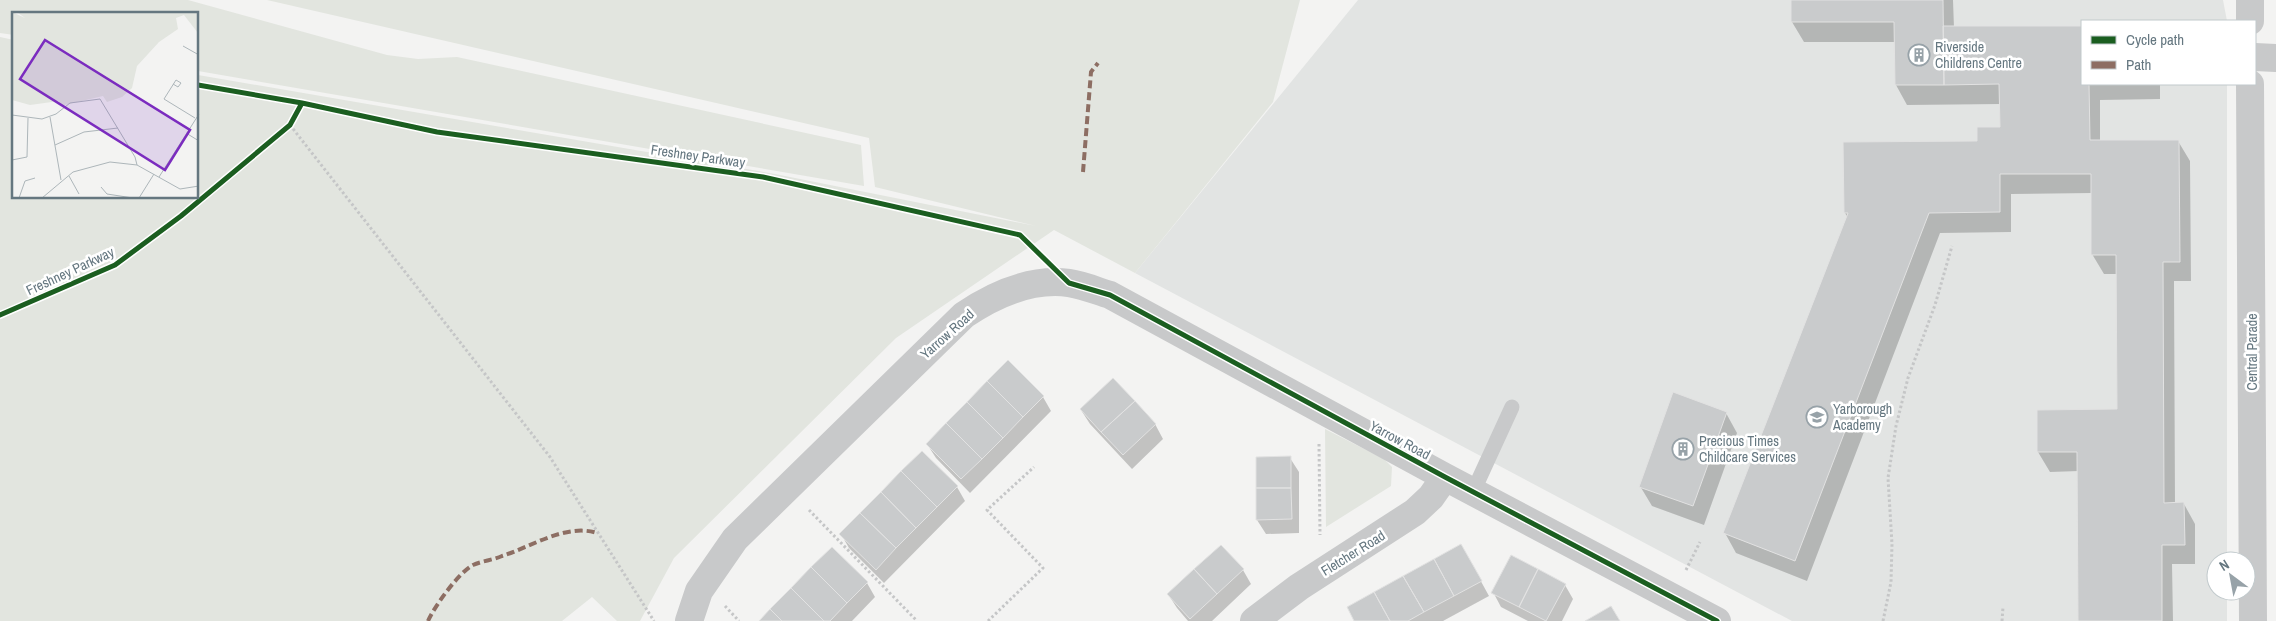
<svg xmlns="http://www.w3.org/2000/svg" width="2276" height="621" viewBox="0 0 2276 621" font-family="'Archivo Narrow',sans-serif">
<rect width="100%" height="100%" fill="#f3f3f2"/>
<!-- built -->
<path fill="#e2e4e3" d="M1358,0h865l4,21h-145v63h145v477h-11v30h11v30h-435l-657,-348z"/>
<!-- green -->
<path fill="#e2e5df" d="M0,0h188l199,55 31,4 39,-2 404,88 3,41 -666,-115v-57h-184v21l-14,-2z
M267,0h1033l-27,102 -138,171 -81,-43 -158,108 -222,220 -34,63h-23l-25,-24 -30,24h-562v-584l14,3v158h184v-123l577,99 261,52 -161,-39 -6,-49z
M1325,429l59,30 8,8 -1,19 -65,41z"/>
<!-- shadow -->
<path fill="#0003" d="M1792,0h161l1,28 128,-1v57h78v15l-60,1v42l78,-1 12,20 1,120h-17l1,223h9l11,20v40h-23l1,57h-94v-150l-29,1 -12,-20 80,-41 -1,-137h-13l-12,-20v-61l-81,1v38l-71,1 -133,348 -71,-28 -11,-20 123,-315 -3,-5 156,-85v-24l-94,1 -11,-20v-43h-92l-12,-20z
M1043,397l8,14 -81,82 -34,-35 -9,-14z
M1081,410l74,14 8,15 -31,30 -42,-45z
M1726,413l11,20 -33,92 -52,-19 -12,-20z
M1290,458l9,14v61l-33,1 -9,-14z
M957,487l8,14 -81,82 -35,-35 -8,-14z
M1461,545l28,51 -46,25h-87z
M1243,570l8,14 -39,37h-24l-11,-13 -9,-14z
M867,583l8,14 -23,24h-92z
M1565,585l8,14 -11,22h-34l-27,-14 -8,-15z"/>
<!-- building -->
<path fill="#c9cbcc" stroke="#e2e2e2" d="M1791,0h152l1,85h-49l-1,-63h-103z
M1943,26h139v58h7l1,56h89l1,122h-17l1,241 20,-1 1,43h-23v76h-84l-1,-169h-40v-42l80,-1 -1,-154h-25v-81h-91v38l-71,1 -134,348 -72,-28 125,-320h-4l-1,-71 134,-1v-14h23l-1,-43 -55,1z
M1008,360l36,36 -21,21 -36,-36z
M1113,378l22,23 -34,31 -21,-23z
M987,381l36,36 -20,21 -36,-36z
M1673,392l54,20 -34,94 -54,-19z
M1135,401l21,23 -33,31 -22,-23z
M967,402l36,36 -21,21 -36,-36z
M946,423l36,36 -21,20 -35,-35z
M922,451l36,35 -21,21 -36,-36z
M1291,456v32h-35v-31z
M901,471l36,36 -21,21 -35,-36z
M1256,488h35l1,31 -36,1z
M881,492l35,36 -20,20 -36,-35z
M860,513l36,35 -20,22 -37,-36z
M1461,544l21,37 -28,15 -20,-37z
M1221,545l23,24 -27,25 -23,-25z
M832,547l36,35 -21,21 -36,-36z
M1511,555l27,14 -19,38 -28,-14z
M1434,559l20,37 -30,16 -21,-36z
M811,567l36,36 -17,18h-6l-33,-33z
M1194,569l23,25 -27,25 -23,-25z
M1538,569l28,15 -20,37 -27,-14z
M1403,576l21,36 -16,9h-18l-16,-29z
M791,588l33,33h-42l-12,-12z
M1374,592l16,29h-36l-7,-14z
M1611,606l9,15h-35z
M770,609l12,12h-23z"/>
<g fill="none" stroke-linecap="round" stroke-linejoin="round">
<!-- path -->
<path stroke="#c5c6c7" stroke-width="3" stroke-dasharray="2.5 2.5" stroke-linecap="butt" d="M290,125l260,332 104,164
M1319,444l1,91
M809,510l108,111
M1686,570l14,-28
M725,606l14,15
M988,621l55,-53 -56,-58 47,-43
M1883,621l8,-39 1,-38 -4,-66 8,-52 12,-48 27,-73 17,-59
M2002,621l1,-14"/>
<!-- lane -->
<path stroke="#c8c9ca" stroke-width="15" d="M1473,492l39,-85"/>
<!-- street -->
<path stroke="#c8c9ca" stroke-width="28" d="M2250,0v21
M2255,57l21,1
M2250,84l3,537
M689,621l10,-30 36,-52 229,-224c31,-21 67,-37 105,-32 14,2 28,8 41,12l335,182 272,144
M1254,621l45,-34 116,-75 16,-15 14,-20"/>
<!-- quiet -->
<path stroke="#8d6e63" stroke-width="4" stroke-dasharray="8 4" stroke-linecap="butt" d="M1083,172l8,-100 7,-9
M428,621c6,-14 31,-49 45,-56 9,-4 20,-5 29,-9 29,-9 64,-33 95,-23"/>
<!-- cycleway casing -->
<g stroke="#fff" stroke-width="8">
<path id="cycleway" d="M198,85l104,18 135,29 326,45 257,58 49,48 41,12 335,182 272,144
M0,315l115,-50 66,-49 109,-91 12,-22"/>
</g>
<!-- cycleway -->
<use href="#cycleway" stroke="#1b5e20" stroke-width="5"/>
</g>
<!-- icons -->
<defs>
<g id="building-ring" transform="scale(1.125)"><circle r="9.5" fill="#fff" stroke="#97a2a8" stroke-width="1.5"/><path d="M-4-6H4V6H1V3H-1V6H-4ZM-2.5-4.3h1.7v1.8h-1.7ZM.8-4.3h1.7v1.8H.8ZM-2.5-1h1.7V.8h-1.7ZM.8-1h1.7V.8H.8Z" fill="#97a2a8"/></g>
<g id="school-ring" transform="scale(1.125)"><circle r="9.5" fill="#fff" stroke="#97a2a8" stroke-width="1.5"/><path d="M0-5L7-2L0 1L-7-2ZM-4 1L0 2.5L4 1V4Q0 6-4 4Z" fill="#97a2a8"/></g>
</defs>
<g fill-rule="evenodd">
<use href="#building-ring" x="1919" y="55"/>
<use href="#school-ring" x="1817" y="417"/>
<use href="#building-ring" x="1683" y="449"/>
</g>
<g text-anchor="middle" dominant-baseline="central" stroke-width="5" stroke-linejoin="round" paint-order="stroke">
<!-- poi labels -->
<g font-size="14" fill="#657780" stroke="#fff" text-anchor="start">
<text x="1935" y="47">Riverside<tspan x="1935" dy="16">Childrens Centre</tspan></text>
<text x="1833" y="409">Yarborough<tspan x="1833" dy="16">Academy</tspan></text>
<text x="1699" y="441">Precious Times<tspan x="1699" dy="16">Childcare Services</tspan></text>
</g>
<!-- street labels -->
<g font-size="14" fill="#657780" stroke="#fff">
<text transform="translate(698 156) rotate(8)">Freshney Parkway</text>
<text transform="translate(70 271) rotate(-25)">Freshney Parkway</text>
<text transform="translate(947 334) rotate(-42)">Yarrow Road</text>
<text transform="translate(2252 352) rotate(-90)">Central Parade</text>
<text transform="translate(1400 440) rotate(28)">Yarrow Road</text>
<text transform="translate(1353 553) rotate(-32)">Fletcher Road</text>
</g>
</g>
<!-- overview -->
<g transform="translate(12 12)">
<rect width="186" height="186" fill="#f3f3f2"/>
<path d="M0,0l13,6 -8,-6h181v21l-14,-18 -8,3 2,11 -19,13 -22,24 -5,22 -10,9 -15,5 -4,-6 -43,10 -1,-5 -29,4 -18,-5z" fill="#e2e5df"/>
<path fill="none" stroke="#adb6ba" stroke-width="1" d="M171,34l16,9M161,72l5,3 3,-4 -5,-3 -12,19 31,19M0,103l30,4 14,-5 14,-11 30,-4 35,58 2,8M38,105l11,63M160,107l17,10M174,121l13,8M43,133l29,-13 34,-4M0,148l15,-3 1,-39M57,164l10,18M147,165l40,-63M89,175l6,7 26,4M7,186l6,-17 10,-3M30,186l31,-26 37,-10 27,3 43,24 19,-3M127,186l15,-24"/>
<path fill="#7b2cbf" fill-opacity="0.15" stroke="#7b2cbf" stroke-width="2.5" d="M33,28l145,90 -25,40 -145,-91z"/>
<rect width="186" height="186" fill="none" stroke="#657780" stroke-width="2.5"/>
</g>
<!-- legend -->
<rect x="2081" y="20" width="175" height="65" fill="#ffffff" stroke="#c1c9cc"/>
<rect x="2091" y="36" width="25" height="8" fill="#1b5e20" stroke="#c1c9cc"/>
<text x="2126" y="45" font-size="15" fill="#657780">Cycle path</text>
<rect x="2091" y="61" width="25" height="8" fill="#8d6e63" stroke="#c1c9cc"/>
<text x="2126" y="70" font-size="15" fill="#657780">Path</text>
<!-- north arrow -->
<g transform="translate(2231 576) rotate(328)"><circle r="24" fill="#ffffff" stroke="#c1c9cc"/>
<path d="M0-4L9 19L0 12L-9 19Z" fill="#97a2a8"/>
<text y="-8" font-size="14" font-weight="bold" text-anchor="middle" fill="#657780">N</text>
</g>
</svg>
